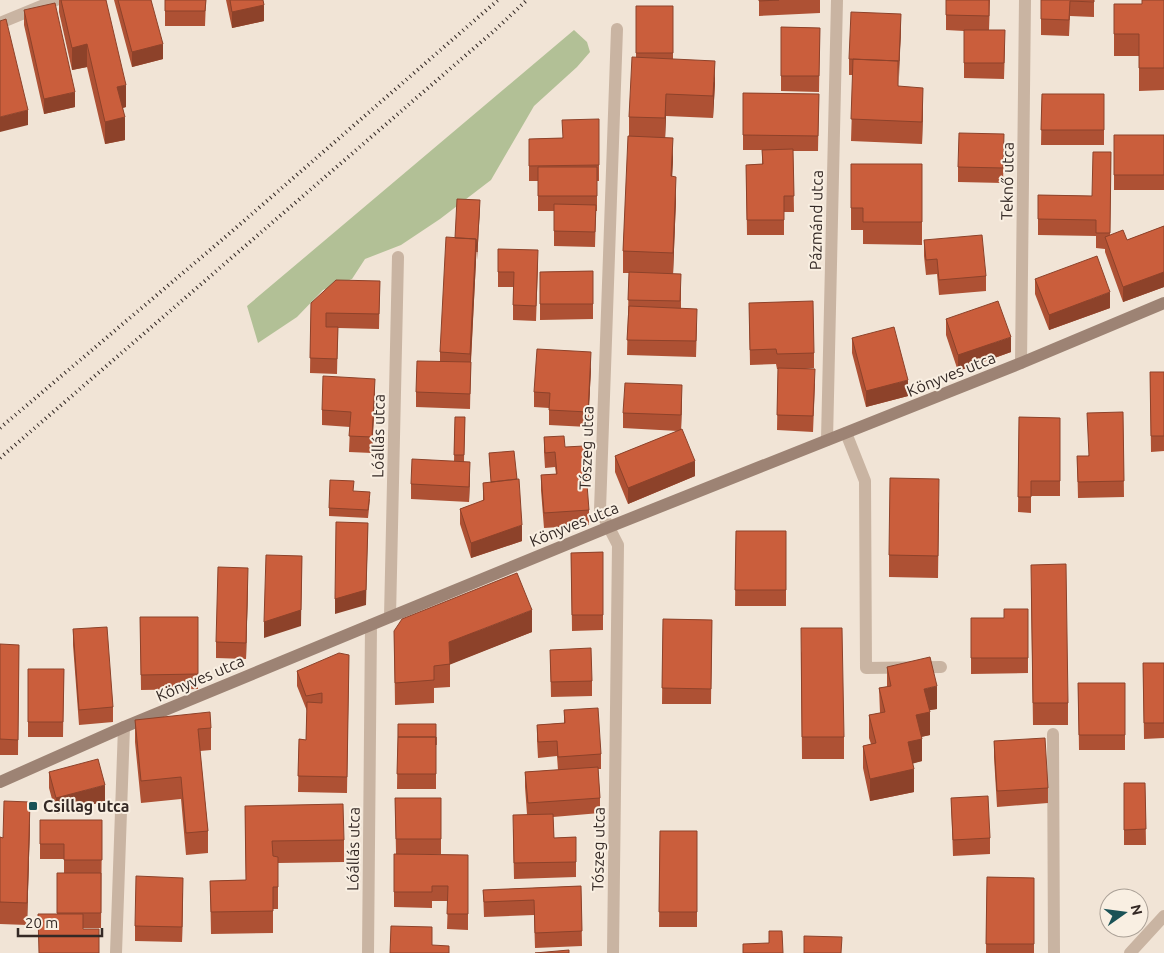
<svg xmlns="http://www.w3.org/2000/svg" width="1164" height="953" viewBox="0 0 1164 953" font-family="Ubuntu,sans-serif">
<rect width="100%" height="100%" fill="#f1e4d6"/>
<!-- green -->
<path fill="#b2c096" d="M574,30l13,12 3,10 -13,15 -43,39 -43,74 -51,39 -39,26 -36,14 -13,20 -29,11 -26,27 -39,26 -11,-37z"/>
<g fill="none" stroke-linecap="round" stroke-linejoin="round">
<!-- lane -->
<path stroke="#c9b4a2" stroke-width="12" d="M846,433l19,48 1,187 75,-1
M1053,734l1,219"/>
<!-- street -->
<path stroke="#c9b4a2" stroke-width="12" d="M0,23l56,-23
M1021,363l4,-363
M827,440l10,-440
M390,617l8,-360
M116,953l8,-226
M368,953l3,-328
M613,953l5,-408 -18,-35 17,-481
M1130,953l34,-37"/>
<!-- secondary -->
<path stroke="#9d8374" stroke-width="12" d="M0,782l124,-55 266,-110 219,-90 412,-164 143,-60"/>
<!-- rail -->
<path stroke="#342925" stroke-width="4" stroke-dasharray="1 4" stroke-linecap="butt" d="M0,428l230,-195 268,-233
M0,458l495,-428 32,-30"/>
</g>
<!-- wall -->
<path fill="#ae5134" d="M59,0h47l20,107 -3,1 2,32 -20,4 -18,-77 -15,3 -13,-58z
M114,0h37l12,59 -31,8z
M165,0h41l-1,26h-40z
M226,0h37l1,21 -32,7z
M759,0h61v13l-61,3z
M946,0h44l-1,30 16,16 -1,33 -40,-1v-47l-18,-1z
M1041,0h53v17l-24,-1 -1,20 -28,-1z
M1164,0v90l-25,1v-35h-25v-52h28z
M636,6h37v53l42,24 -2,35 -47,-2 -1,22 8,22 -1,16 4,23 -3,75 8,15v19l16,16 -1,33 -69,-2 2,-82h-6v-22l6,-115v-19l7,-60z
M24,10l51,97 -31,7 -20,-89z
M781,27l39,1 -1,64 -38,-1z
M901,29l-3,57 25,24 -1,34 -71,-3 2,-66h-4v-16z
M743,93l76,1 -1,57h-25l1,61h-10v23h-37l-1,-70 16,-1v-14h-19z
M1042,94h62v51h-63z
M599,119v62h-2v30h-1l-1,36 -41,-1v-35h-16v-30h-9v-42l33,-1z
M1114,135h50v55h-50z
M1004,149l-1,34 -45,-1v-15z
M1111,152l-1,83 17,5 37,-14v61l-41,15 -18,-50v-3l-9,-1v-12l-58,-1v-40l54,1z
M851,164h71v81l-59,-1v-14h-12z
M480,208l-4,52 -5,102 -1,47 -54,-2v-15l24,-31v-9l15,-114z
M924,240l62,36v15l-47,4 -2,-21 -11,1 -2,-19z
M538,265l-2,56 -23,-1v-33h-15v-15z
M593,271v48l-53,1v-48z
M1035,279l75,29 -61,22 -14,-36z
M380,281l-1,48 -41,-1 -1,46 -27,-1 1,-70z
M749,303l65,50v15l-9,1 10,15 -2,48 -36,-2 1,-61h-1l-1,-5 -26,1z
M946,319l65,33 -53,19 -12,-36z
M852,338l56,58 -42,11 -14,-54z
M591,368l-3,59 -39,-2v-17l-15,-1v-15z
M1150,372h14v79l-13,1z
M375,394l-3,59 -23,-1 1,-25 -28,-2v-15z
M682,400l-1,30 14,46 -67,28 -13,-32v-16l63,-25 -55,-3v-15z
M1123,412l1,85 -46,1 -1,-42h11z
M455,417h10l-1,44 6,16 -1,25 -58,-3v-15l43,-23z
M1019,417l41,1v78h-29v17l-13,-1z
M544,437l21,10 24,63v15l-45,3 -3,-38v-15l15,-1 -1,-7 -10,1 -1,-16z
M489,453l33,88 -51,17 -11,-34v-15l23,-8v-18l8,-1z
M370,499l-2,19 -39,-2v-8z
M939,502l-1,76 -49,-1v-22z
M736,531h50v75h-51z
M603,552v78l-31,1 -1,-78z
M248,584l-2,75 -30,-1v-16z
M1031,587l37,116v22h-35z
M1028,609v64l-57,1v-56h33z
M140,617h58v72l-57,1z
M663,619l49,1 -1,84h-49z
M73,629l40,78v15l-34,3 -6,-80z
M394,631l138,1 -82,32v23l-16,1v15l-39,2z
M19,645l-1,110h-18v-75z
M550,650l42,31v15l-41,1z
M801,651l43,86v22h-42z
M349,655l-2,138 -49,-1 1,-53 7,1 1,-29 -10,-25v-15z
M1143,663h21v75l-20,1z
M887,667l50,42 -8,1 1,25 -9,2 1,24 -9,2 1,29 -44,9 -7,-33v-22l8,-2 -2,-6v-23l11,-2 -1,-25 8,-1z
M28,669h36l-1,68h-35z
M1078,683h47v67h-46z
M564,710l37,44v15h-3l2,29v15l-47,4 1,21 22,-1v40l-62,2 -1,-49 14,-16 -2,-27v-15l33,-2 -1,-14 -19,2 -1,-18v-15l27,-2z
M135,720l76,8v22l-11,1 8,80v22l-22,2 -5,-56 -40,4 -6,-61z
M398,724h38v65h-39z
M994,741l54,47v15l-51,4 -3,-50z
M49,772l56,29 -49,13 -7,-26z
M1124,783h21l1,62h-22z
M395,798h46v56h-45z
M951,798l39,40v16l-37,2z
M245,806l99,34v22l-66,1v46h-5v24l-62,1 -1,-53 36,-1z
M40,820h62l-1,108h-18v1l-26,-15v-41h7v-14h-24z
M30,824l-3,101 -27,-1v-87l3,1z
M660,831h37v96h-38z
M394,854l74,1v75l-21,-1 1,-28h-16v7l-38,-1z
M987,877l47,1v75h-48z
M581,886l1,60 -47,2 -1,-33 -50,2 -1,-27z
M183,893l-1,49 -47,-1v-15z"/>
<!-- shaded-wall -->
<path fill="#8d422a" d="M264,5v16l-32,7v-16z
M901,14v15l-2,48v-16z
M87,44v23l-15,3v-22z
M163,44v15l-31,8v-15z
M715,61v22l-2,35v-22z
M126,85v22l-9,2v-22z
M923,88v22l-1,34v-22z
M75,92v15l-31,7v-15z
M666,94v22l-1,25v-23z
M28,110v15l-28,7v-15z
M125,117v23l-20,4v-22z
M673,138v22l-2,38v-22z
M676,177v22l-3,76v-22z
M480,200v8l-3,52v-8z
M476,239v22l-6,115v-22z
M1164,272v15l-41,15v-15z
M1110,292v16l-61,22v-15z
M1011,337v15l-53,19v-16z
M591,352v16l-3,59v-15z
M375,379v15l-3,59v-16z
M908,380v16l-42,11v-16z
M682,385v15l-1,31v-16z
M695,461v15l-67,28v-16z
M470,462v15l-1,25v-15z
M368,523l-2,82 -31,9v-15z
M522,525v16l-51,17v-15z
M302,556l-1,70 -37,12v-16z
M248,568v16l-2,75v-16z
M532,610v22l-83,33v-23z
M937,686v23l-13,2v-22z
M930,712v23l-14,3v-23z
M922,739v22l-14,4v-23z
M914,769v23l-44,9v-22z
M105,785v16l-49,13v-16z
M30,802v22l-3,101v-22z
M183,878v15l-1,49v-15z"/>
<!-- building -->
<path fill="#ca5e3c" stroke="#8d422a" d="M61,0h45l20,85 -9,2 8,30 -20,5 -18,-78 -15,4z
M118,0h33l12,44 -31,8z
M165,0h41l-1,11h-40z
M230,0h33l1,5 -32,7z
M759,0h20l-20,1z
M946,0h43v16l-43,-1z
M1041,0h53v2l-24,-1 -1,19 -28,-1z
M1142,0h22v68h-25v-34h-25v-30h28z
M55,3l20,89 -31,7 -20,-89z
M636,6h37v47h-37z
M851,12l50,2 -2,47 -50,-2z
M6,19l22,91 -28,7v-96z
M781,27l39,1 -1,48h-38z
M964,30h41l-1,33h-40z
M632,57l83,4 -2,35 -47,-2 -1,24 -36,-1z
M853,59l45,2v25l25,2 -1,34 -71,-3z
M743,93l76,1 -1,42 -75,-1z
M1042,94h62v36h-63z
M599,119v46l-70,1v-27l34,-1 -1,-18z
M959,133l45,1 -1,34 -45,-1z
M1114,135h50v40h-50z
M628,136l45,2 -2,38 5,1 -3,76 -50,-2z
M793,149l1,47h-10v24h-37l-1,-55 17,-1 -1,-14z
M1093,152h18l-1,81h-14v-13l-58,-1v-24l54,1z
M851,164h71v58h-59v-14h-12z
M538,167h59v29h-59z
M457,199l23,1 -3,52 -1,-13 -21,-1z
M554,204l42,1 -1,27 -41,-1z
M1164,226v46l-41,15 -18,-50 18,-7 4,10z
M982,235l4,41 -47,4 -2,-21 -11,1 -2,-20z
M446,237l30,2 -6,115 -30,-2z
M498,249l40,1 -2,56 -23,-1 1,-33h-16z
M1097,256l13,36 -61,23 -14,-36z
M593,271v33h-53v-32z
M629,272l52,2 -1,27 -52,-1z
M336,280l44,1 -1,33 -53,-1v14h12l-1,32 -27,-1 1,-55z
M813,301l1,52 -37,1 -1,-5 -26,1 -1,-47z
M998,301l13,36 -53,18 -12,-36z
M629,306l68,3 -1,32 -69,-1z
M894,327l14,53 -42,11 -14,-53z
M537,349l54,3 -3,60 -39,-2 1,-17 -16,-1z
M417,361l54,1 -1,32 -54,-2z
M778,368l37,1 -2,47 -36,-1z
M1150,372h14v64h-13z
M323,376l52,3 -3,58 -23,-1 2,-24 -29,-2z
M625,383l57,2 -1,30 -58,-2z
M1123,412l1,69 -46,1 -1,-26h12l-2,-43z
M455,417h10l-1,38h-10z
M1019,417l41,1v63h-29v16h-13z
M682,429l13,32 -67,27 -13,-32z
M564,436l1,11 19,-1 5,64 -45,3 -3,-38 16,-1 -2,-22 -10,1 -1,-16z
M514,451l3,28 -26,3 -2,-29z
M412,459l58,3 -1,25 -58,-3z
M890,478l49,1 -1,77 -49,-1z
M519,479l3,46 -51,18 -11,-34 24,-9 -1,-17z
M330,480l24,1 -1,10 17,1 -2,18 -39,-2z
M336,522l32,1 -2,67 -31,9z
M736,531h50v59h-51z
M603,552v63h-31l-1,-62z
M266,555l36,1 -1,54 -37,12z
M1066,564l2,139h-35l-2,-138z
M218,567l30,1 -2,75 -30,-1z
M517,573l15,37 -83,32 1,22 -16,2v14l-39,3 -1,-52 8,-12z
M1004,609h24v49h-57v-40h33z
M140,617h58v57l-57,1z
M663,619l49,1 -1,69 -49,-1z
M107,627l6,80 -34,3 -6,-81z
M801,628h41l2,109h-42z
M0,644l19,1 -1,95 -18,-1z
M591,648l1,33 -41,1 -1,-32z
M339,653l10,2 -2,122 -49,-1 1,-37 7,1 1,-38 15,1v-10l-16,3 -9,-25z
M930,657l7,29 -13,3 6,23 -14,3 6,24 -14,3 6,27 -44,10 -7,-33 13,-3 -7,-28 16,-3 -6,-24 12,-2 -4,-19z
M1143,663h21v60h-20z
M28,669h36l-1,53h-35z
M1078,683h47v52h-46z
M598,708l3,46 -43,3 -1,-16 -19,1 -1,-17 28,-2 -1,-13z
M210,712l1,16 -13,1 10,102 -22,2 -5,-56 -40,4 -6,-61z
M398,724h38v21v-8h-38z
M398,737h38v37h-39z
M1045,738l3,50 -51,3 -3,-50z
M98,759l7,26 -49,13 -7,-26z
M598,767l2,31 -72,5 -3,-31z
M1124,783h21l1,46 -22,1z
M988,796l2,42 -37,2 -2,-42z
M395,798h46v41h-45z
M4,801l26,1 -3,101 -27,-1v-65l3,1z
M343,804l1,36 -72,1 1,15 5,1v30h-5v24l-62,1 -1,-31 36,-1 -1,-74z
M553,814l1,24 22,-1v25l-62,1 -1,-48z
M40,820h62v40h-38v-16h-24z
M660,831h37v81h-38z
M394,854l74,1v59h-21l1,-28h-16v6h-38z
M57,873h44v40h-44z
M136,876l47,2 -1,49 -47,-1z
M987,877l47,1v66h-48z
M581,886l1,45 -47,2 -1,-33 -50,2 -1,-12z
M38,914h45v15h16v24h-60z
M391,926l41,1v18l17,1v7h-59z
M769,931h13l1,22h-40v-9l26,-1z
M804,936l38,1 -1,16h-37z
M569,950v3h-34z"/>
<!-- markers -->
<rect fill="#1a5256" stroke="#f9efe2" stroke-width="2" x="28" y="801" width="10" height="10" rx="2.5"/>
<g text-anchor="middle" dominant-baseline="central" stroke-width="4" stroke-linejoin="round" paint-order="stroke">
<!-- street labels -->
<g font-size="16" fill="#342925" stroke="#f9efe2">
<text transform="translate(1007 181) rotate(-89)">Teknő utca</text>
<text transform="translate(816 220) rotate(-89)">Pázmánd utca</text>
<text transform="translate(951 374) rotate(-22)">Könyves utca</text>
<text transform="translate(378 436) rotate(-89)">Lóállás utca</text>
<text transform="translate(586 448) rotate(-88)">Tószeg utca</text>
<text transform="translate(574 524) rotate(-22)">Könyves utca</text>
<text transform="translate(200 678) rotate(-23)">Könyves utca</text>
<text transform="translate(353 849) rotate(-89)">Lóállás utca</text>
<text transform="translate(598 849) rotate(-89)">Tószeg utca</text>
</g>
<!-- poi labels -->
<g font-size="16" font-weight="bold" fill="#342925" stroke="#f9efe2" text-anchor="start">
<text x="43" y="806">Csillag utca</text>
</g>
</g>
<!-- north arrow -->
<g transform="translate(1124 913) rotate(76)"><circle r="24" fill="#f9efe2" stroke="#aaa096"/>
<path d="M0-4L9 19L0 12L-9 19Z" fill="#1a5256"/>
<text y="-8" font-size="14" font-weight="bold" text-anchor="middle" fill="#342925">N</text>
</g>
<!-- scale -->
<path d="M18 928v8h84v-8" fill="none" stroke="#342925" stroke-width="2.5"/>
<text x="25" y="928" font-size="15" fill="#342925" stroke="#f9efe2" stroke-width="4" paint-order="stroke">20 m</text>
</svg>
